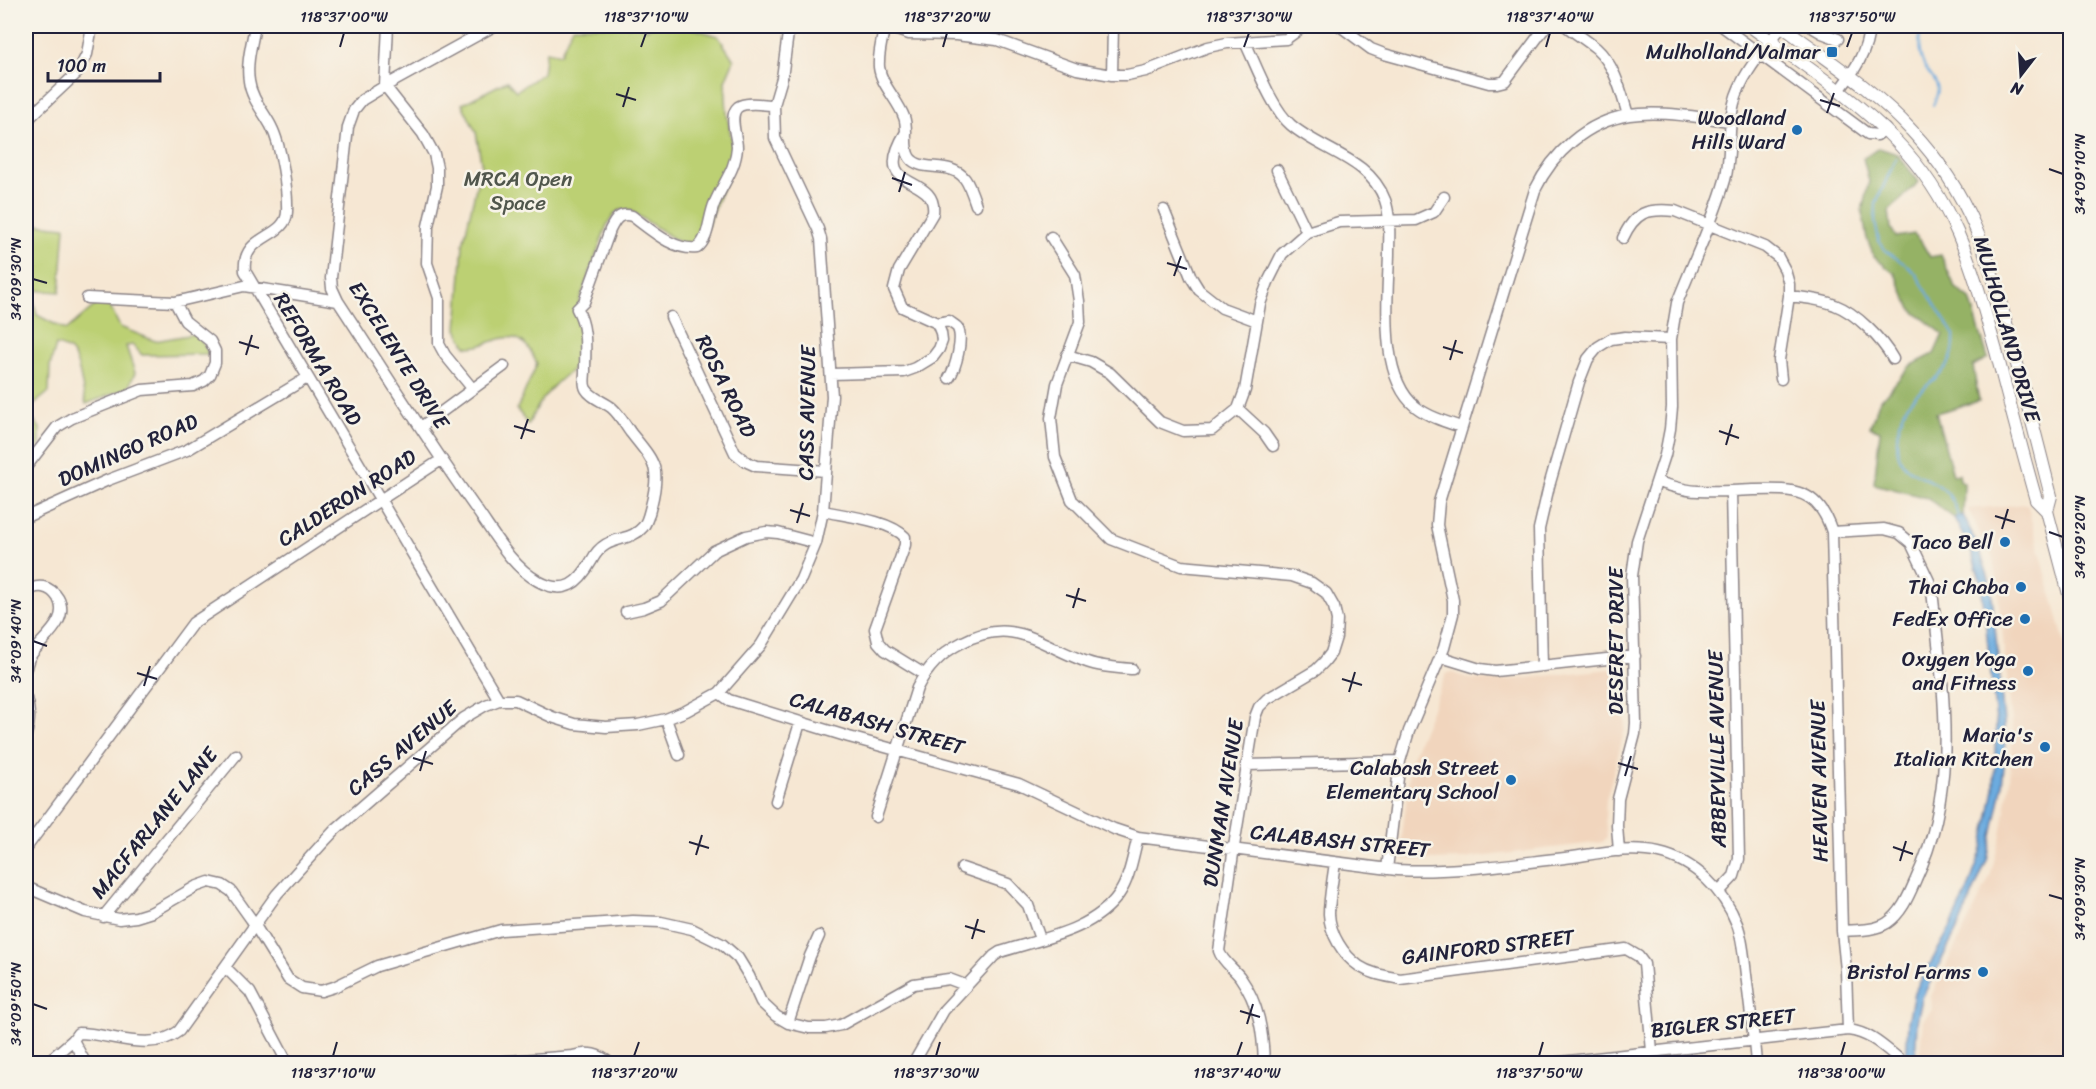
<svg xmlns="http://www.w3.org/2000/svg" width="2096" height="1089" viewBox="0 0 2096 1089" font-family="Sriracha,sans-serif">
<rect width="100%" height="100%" fill="#f7f3e8"/>
<filter id="ink" filterUnits="userSpaceOnUse"><feTurbulence type="fractalNoise" baseFrequency=".0167" numOctaves="2"/><feDisplacementMap in="SourceGraphic" scale="12" xChannelSelector="R" yChannelSelector="G"/><feConvolveMatrix kernelMatrix="1 2 1 2 8 2 1 2 1" color-interpolation-filters="sRGB"/></filter>
<filter id="wash" filterUnits="userSpaceOnUse"><feTurbulence type="fractalNoise" baseFrequency=".008" numOctaves="4" result="noise"/><feDisplacementMap in="SourceGraphic" scale="24" xChannelSelector="R" yChannelSelector="G"/><feGaussianBlur stdDeviation="1.35" result="paint"/><feColorMatrix in="noise" values="0 0 0 0 0 0 0 0 0 0 0 0 0 0 0 0 0 1.4 0 .05"/><feComposite in="paint" operator="in"/></filter>
<g filter="url(#wash)">
<rect width="100%" height="100%" fill="#f6e7d3"/>
<!-- built -->
<path fill="#f1d5bd" d="M2027,504l43,158v401h-149l-2,-3 4,-40 9,-10 -1,-14 59,-119 11,-42 9,-55 3,-52 -15,-134 -5,-35 -25,-50z
M1621,668l3,4 1,57 -19,71 -1,18 2,19 -4,5 -141,17 -28,1 -33,-1 -1,-4 11,-96 35,-85 4,-2 21,7 26,2z"/>
<!-- green -->
<path fill="#bcd073" stroke="#6f7957" stroke-width="1.5" d="M573,26h65l8,3 9,-3h30l33,10 16,24 -9,21 2,33 6,33 -2,19 -30,76 -8,4 -14,-4 -48,-31 -10,-1 -5,2 -9,13 -28,77 3,61c-27,18 -40,32 -54,62l-11,-16 20,-45c-3,-6 -7,-15 -12,-20 -18,-18 -40,7 -59,2l-9,-17 6,-85 15,-65 5,-6 -7,-41 -14,-28 45,-23 9,10 27,-18 3,-22 14,3z
M26,223l39,4 -5,65 -29,-2 6,25 29,15 33,-28 10,3 11,22 35,14 39,-7 9,9 6,11 -67,1 -9,-10 -7,1 9,27 -7,15 -42,16c-4,-14 -6,-44 -16,-53 -3,-3 -10,-5 -14,-6l-6,21 -1,26 -23,19z
M26,412l14,16v16l-14,18z"/>
<!-- forest -->
<path fill="#95b265" stroke="#5c6a50" stroke-width="1.5" d="M1879,148l18,6 22,28 -30,29 2,17 5,9 18,-3 6,6 10,17 11,-2 14,32 15,12 18,59 -15,8 6,35 -43,12 17,62 6,-1 1,6 4,3 -1,32 -9,3 -27,-20 -53,-14 6,-53 -10,-4 9,-25 31,-36 24,-12 9,-20 -32,-25 -16,-35 -21,-17 -7,-18 -5,-28 7,-30 -6,-23z"/>
<!-- water -->
<path fill="#6cabdf" stroke="#47668d" stroke-width="1.5" d="M1963,515l16,33 12,37 13,138 1,34 -4,36 -14,67 -28,66 -37,72 -5,24 -2,41h-9l2,-41 6,-29 36,-65 17,-36 16,-46 11,-57 2,-68 -15,-139 -10,-31 -17,-33z"/>
<g fill="none" stroke-linecap="round" stroke-linejoin="round">
<!-- stream -->
<path stroke="#6cabdf" stroke-width="2" d="M1921,26c-2,11 -3,26 2,37 8,19 22,18 10,42
M1896,158l-20,45 -1,19 4,19 8,11 18,12 11,10 38,61c2,35 -18,40 -40,62 -11,11 -17,31 -17,47 1,32 28,29 46,45 9,7 12,18 16,28"/>
</g>
</g>
<g filter="url(#ink)">
<g fill="none" stroke-linecap="round" stroke-linejoin="round">
<!-- minor casing -->
<g stroke="#8c8487" stroke-width="13">
<path id="minor" d="M255,26c-3,17 -9,37 -6,55 2,17 14,30 22,45 10,19 17,64 16,86 -1,27 -46,22 -42,59l254,429
M388,26l-3,60 38,48 11,20 3,14v18l-9,40 -1,37 12,35v46l6,11 27,33
M494,26l-109,60 -23,14 -8,10 -6,17 -17,151 1,10 6,13c46,70 90,141 138,208 18,25 35,57 62,72 27,15 41,2 54,-21 14,-27 37,-16 51,-33 5,-6 6,-14 8,-21 10,-39 4,-43 -20,-73 -6,-8 -11,-18 -19,-25 -7,-6 -21,-10 -26,-19 -3,-5 -1,-12 -1,-18 0,-21 3,-43 -8,-62l7,-7 26,-72c5,-10 9,-18 22,-14 18,13 41,35 65,32 13,-10 11,-31 18,-46 8,-19 21,-33 22,-55 0,-10 -9,-32 1,-40 9,-6 26,-2 36,-2
M885,26l24,8 47,1 41,5 80,29 35,6h15l19,-4 62,-24 19,-4 59,-4 18,-13
M885,26c-3,13 -7,27 -6,41 2,18 19,33 25,50 5,12 -2,30 6,41 11,15 41,2 55,21 5,7 8,17 11,26
M1340,26l31,23 13,5 105,29h8l8,-2 41,-55
M1566,26c9,7 20,14 30,22 19,17 25,44 32,67
M1722,26l146,108 9,1 8,-6
M1810,26l12,7 16,6
M1245,42c11,23 27,67 46,83 32,27 78,33 94,75 6,17 4,37 4,54 -1,43 -11,123 27,153 13,10 30,15 45,20
M1112,75l1,-49
M1838,92c16,-21 30,-40 31,-66
M26,121l52,-49 9,-18 5,-28
M1277,170l30,62
M1164,210l27,67 8,13 23,18 35,13
M1051,237l24,38 4,26 1,21 -23,62 -6,34 4,39 17,43 39,39 70,27 111,10 20,7 14,10 8,14 3,13 -1,17 -5,16 -7,9 -8,8 -49,29 -8,8 -4,10 -20,123 -16,111c3,10 15,18 21,26 19,27 23,54 24,87
M1623,238c12,-26 24,-30 52,-27l90,36 13,10 7,13 4,14v12l-10,64 2,19
M1789,296c15,2 32,3 46,9 21,8 47,34 58,54
M87,298l88,4 69,-16 94,15
M671,317l64,136 10,8 11,5 70,5
M937,323l12,-2c1,1 7,5 8,6 7,10 -1,41 -8,51
M1067,355l24,7 19,11 50,49 23,9 29,-1 26,-21 7,-19 15,-86 8,-22 14,-28 25,-22 32,-10 77,-2 18,-8 10,-15
M831,374l73,-2 11,-4 18,-11 6,-8 3,-8 -1,-8 -4,-10 -35,-16 -8,-18 5,-19 34,-57c5,-41 -65,-19 -27,-81
M1238,409l26,24 9,13
M421,427l83,-61
M26,467l31,-40 15,-9 70,-28 51,-4 11,-5 6,-6 5,-12v-12l-5,-10 -25,-20 -10,-19
M1657,482c13,3 27,9 41,9 19,1 38,0 56,-1 40,-1 64,-2 78,42l10,399 4,39 2,60
M823,511c23,5 66,9 82,26v8l-30,84 3,13 7,8 39,24
M26,517l82,-37 79,-30 120,-72
M1832,532l52,-3 15,4 12,10 18,38 3,10c11,98 28,194 -16,288 -7,16 -14,34 -29,44 -13,8 -31,7 -45,8
M26,593c4,-4 10,-7 17,-6 6,1 12,6 15,11 13,23 -17,41 -27,57 -3,4 -4,8 -5,13
M626,612l18,-4 17,-7 53,-50 32,-15 20,-4 12,1 38,10
M1441,657l39,12 15,2 140,-15
M1542,666l-3,-137 10,-43 30,-104 9,-23 10,-12 13,-8 14,-2 46,2
M719,693l10,7 120,37 170,47 95,45 24,8 259,33c56,3 112,-6 168,-12 31,-4 64,-12 94,-5 36,8 65,38 78,71 7,18 7,39 10,58 3,27 7,54 9,82
M26,698c4,14 4,23 0,37
M666,719l13,36
M1246,765l154,-4
M776,801l24,-78
M876,817l41,-129c10,-20 24,-35 44,-45 53,-28 78,2 126,19 14,5 30,6 45,7
M26,848l167,-225 248,-163
M1619,851l-2,-25 1,-27 17,-65 1,-11 -4,-147 5,-35 28,-86 5,-26 2,-22 -1,-68 6,-36c16,-41 36,-81 48,-123 7,-25 2,-52 9,-77 7,-29 31,-54 48,-77
M1335,862c-2,17 -6,36 -6,52 1,20 14,41 30,52 12,8 27,10 41,13l226,-30 12,7 6,8 8,87
M962,868l46,16 20,21 12,34
M1387,869l13,-108 9,-30 35,-83 9,-34v-14l-16,-75 2,-23 96,-312c18,-37 51,-68 94,-75 33,-5 69,3 102,6
M26,887l59,25 34,7 17,-2 16,-5 43,-25 14,-5 13,3 9,6 20,28 37,60 14,9 19,3 13,-4 43,-21 124,-36 132,-9 28,1 31,7 30,15 16,14 11,18 12,26 15,14 12,7 21,5h17l15,-3 73,-41 35,-5 16,6
M1719,892l15,-16 5,-17 -8,-368
M103,917l133,-162
M225,967l25,25 38,72
M788,1023l22,-67 9,-20
M73,1040l13,24
M45,1064l28,-24 5,-7c33,0 72,21 101,-2l98,-137 44,-49 15,-16 128,-111 22,-13 13,-5h17l36,17 22,7 32,3 32,-2 28,-6 20,-8 33,-18 42,-48 40,-66 15,-36 7,-32 9,-115 -11,-157 -3,-10 -43,-91 -1,-33 8,-27 7,-52
M468,1064l105,-8c15,-5 26,-2 38,8
M913,1064l31,-54 50,-54 6,-4c40,-13 94,-21 119,-58 11,-16 14,-39 19,-57
M1542,1064l306,-34c22,3 34,15 51,29"/>
</g>
<!-- major casing -->
<g stroke="#8c8487" stroke-width="14">
<path id="major" d="M1750,26c47,34 106,73 146,115 61,63 77,129 100,210 13,50 26,100 40,149l11,11
M1782,26c44,33 93,64 130,105 61,65 77,128 99,211 14,51 27,103 40,154l-4,15 23,87"/>
</g>
<!-- minor -->
<use href="#minor" stroke="#fff" stroke-width="10"/>
<!-- major -->
<use href="#major" stroke="#fff" stroke-width="12"/>
</g>
</g>
<!-- ticks -->
<path fill="none" stroke="#22223b" stroke-width="2" d="M340,47l4,-14M641,47l5,-14M943,47l4,-14M1244,47l5,-14M1546,47l4,-14M1847,47l5,-14M616,94l20,6M1820,100l20,6M623,107l6,-20M1827,113l7,-20M2049,169l14,5M892,178l20,7M899,192l6,-20M1167,263l20,6M1174,276l7,-20M33,279l14,4M239,342l20,6M1443,347l20,6M246,355l6,-20M1450,360l6,-20M514,426l21,6M1719,431l20,7M521,439l7,-20M1726,445l6,-21M790,510l20,6M1995,516l20,6M797,523l6,-20M2002,529l6,-20M2049,532l14,5M1066,595l20,6M1073,608l6,-20M33,641l14,5M137,673l20,6M1342,679l20,6M144,686l6,-20M1349,692l6,-20M413,758l20,6M1618,763l20,6M420,771l6,-20M1625,776l6,-20M689,842l20,6M1893,847l20,7M696,855l6,-20M1900,861l6,-20M2049,895l14,4M965,926l20,6M972,939l6,-20M33,1004l14,5M1240,1011l20,6M1247,1024l6,-20M333,1056l4,-14M634,1056l5,-14M936,1056l4,-14M1237,1056l5,-14M1539,1056l4,-14M1841,1056l4,-14"/>
<!-- markers -->
<g fill="#1f6fb2" stroke="#f7f3e8" stroke-width="2">
<rect x="1826" y="46" width="12" height="12" rx="3"/>
<circle cx="1797" cy="130" r="6"/>
<circle cx="2005" cy="542" r="6"/>
<circle cx="2021" cy="587" r="6"/>
<circle cx="2025" cy="619" r="6"/>
<circle cx="2028" cy="671" r="6"/>
<circle cx="2045" cy="747" r="6"/>
<circle cx="1511" cy="780" r="6"/>
<circle cx="1983" cy="972" r="6"/>
</g>
<g text-anchor="middle" dominant-baseline="central" stroke-width="5" stroke-linejoin="round" paint-order="stroke">
<!-- poi labels -->
<g font-size="21" fill="#22223b" stroke="#f7f3e8" text-anchor="end">
<text x="1820" y="52">Mulholland/Valmar</text>
<text x="1785" y="118">Woodland<tspan x="1785" dy="24">Hills Ward</tspan></text>
<text x="1993" y="542">Taco Bell</text>
<text x="2009" y="587">Thai Chaba</text>
<text x="2013" y="619">FedEx Office</text>
<text x="2016" y="659">Oxygen Yoga<tspan x="2016" dy="24">and Fitness</tspan></text>
<text x="2033" y="735">Maria's<tspan x="2033" dy="24">Italian Kitchen</tspan></text>
<text x="1499" y="768">Calabash Street<tspan x="1499" dy="24">Elementary School</tspan></text>
<text x="1971" y="972">Bristol Farms</text>
</g>
<!-- park labels -->
<g font-size="21" fill="#50564c" stroke="#f7f3e8">
<text x="518" y="179">MRCA Open<tspan x="518" dy="24">Space</tspan></text>
</g>
<!-- street labels -->
<g font-size="21" fill="#22223b" stroke="#f7f3e8">
<text transform="translate(2007 329) rotate(74)">MULHOLLAND DRIVE</text>
<text transform="translate(399 355) rotate(58)">EXCELENTE DRIVE</text>
<text transform="translate(318 359) rotate(59)">REFORMA ROAD</text>
<text transform="translate(726 386) rotate(64)">ROSA ROAD</text>
<text transform="translate(807 413) rotate(-89)">CASS AVENUE</text>
<text transform="translate(128 450) rotate(-24)">DOMINGO ROAD</text>
<text transform="translate(347 498) rotate(-33)">CALDERON ROAD</text>
<text transform="translate(1616 641) rotate(-90)">DESERET DRIVE</text>
<text transform="translate(877 723) rotate(16)">CALABASH STREET</text>
<text transform="translate(402 748) rotate(-40)">CASS AVENUE</text>
<text transform="translate(1717 749) rotate(-91)">ABBEYVILLE AVENUE</text>
<text transform="translate(1819 781) rotate(-91)">HEAVEN AVENUE</text>
<text transform="translate(1223 803) rotate(-81)">DUNMAN AVENUE</text>
<text transform="translate(154 823) rotate(-51)">MACFARLANE LANE</text>
<text transform="translate(1340 841) rotate(6)">CALABASH STREET</text>
<text transform="translate(1488 947) rotate(-7)">GAINFORD STREET</text>
<text transform="translate(1723 1023) rotate(-6)">BIGLER STREET</text>
</g>
</g>
<!-- margin -->
<rect width="2096" height="1089" fill="none" stroke="#f7f3e8" stroke-width="66"/>
<!-- north arrow -->
<g transform="translate(2021 75) rotate(197)" stroke="#f7f3e8" stroke-width="4.5" paint-order="stroke">
<path d="M0-4.5L10 22L0 15L-10 22Z" fill="#22223b"/>
<text y="-9" font-size="16" font-weight="bold" text-anchor="middle" fill="#22223b">N</text>
</g>
<!-- scale -->
<path d="M48 72v9h112v-9" fill="none" stroke="#22223b" stroke-width="3"/>
<text x="57" y="72" font-size="18" fill="#22223b" stroke="#f7f3e8" stroke-width="4.5" paint-order="stroke">100 m</text>
<rect x="33" y="33" width="2030" height="1023" fill="none" stroke="#22223b" stroke-width="2"/>
<g font-size="15" text-anchor="middle" fill="#22223b">
<text x="344" y="22">118°37'00"W</text>
<text x="646" y="22">118°37'10"W</text>
<text x="947" y="22">118°37'20"W</text>
<text x="1249" y="22">118°37'30"W</text>
<text x="1550" y="22">118°37'40"W</text>
<text x="1852" y="22">118°37'50"W</text>
<text transform="translate(2080 174) rotate(-90)" y="5">34°09'10"N</text>
<text transform="translate(16 279) rotate(-90)" y="5">34°09'30"N</text>
<text transform="translate(2080 537) rotate(-90)" y="5">34°09'20"N</text>
<text transform="translate(16 641) rotate(-90)" y="5">34°09'40"N</text>
<text transform="translate(2080 899) rotate(-90)" y="5">34°09'30"N</text>
<text transform="translate(16 1004) rotate(-90)" y="5">34°09'50"N</text>
<text x="333" y="1078">118°37'10"W</text>
<text x="634" y="1078">118°37'20"W</text>
<text x="936" y="1078">118°37'30"W</text>
<text x="1237" y="1078">118°37'40"W</text>
<text x="1539" y="1078">118°37'50"W</text>
<text x="1841" y="1078">118°38'00"W</text>
</g>
</svg>
